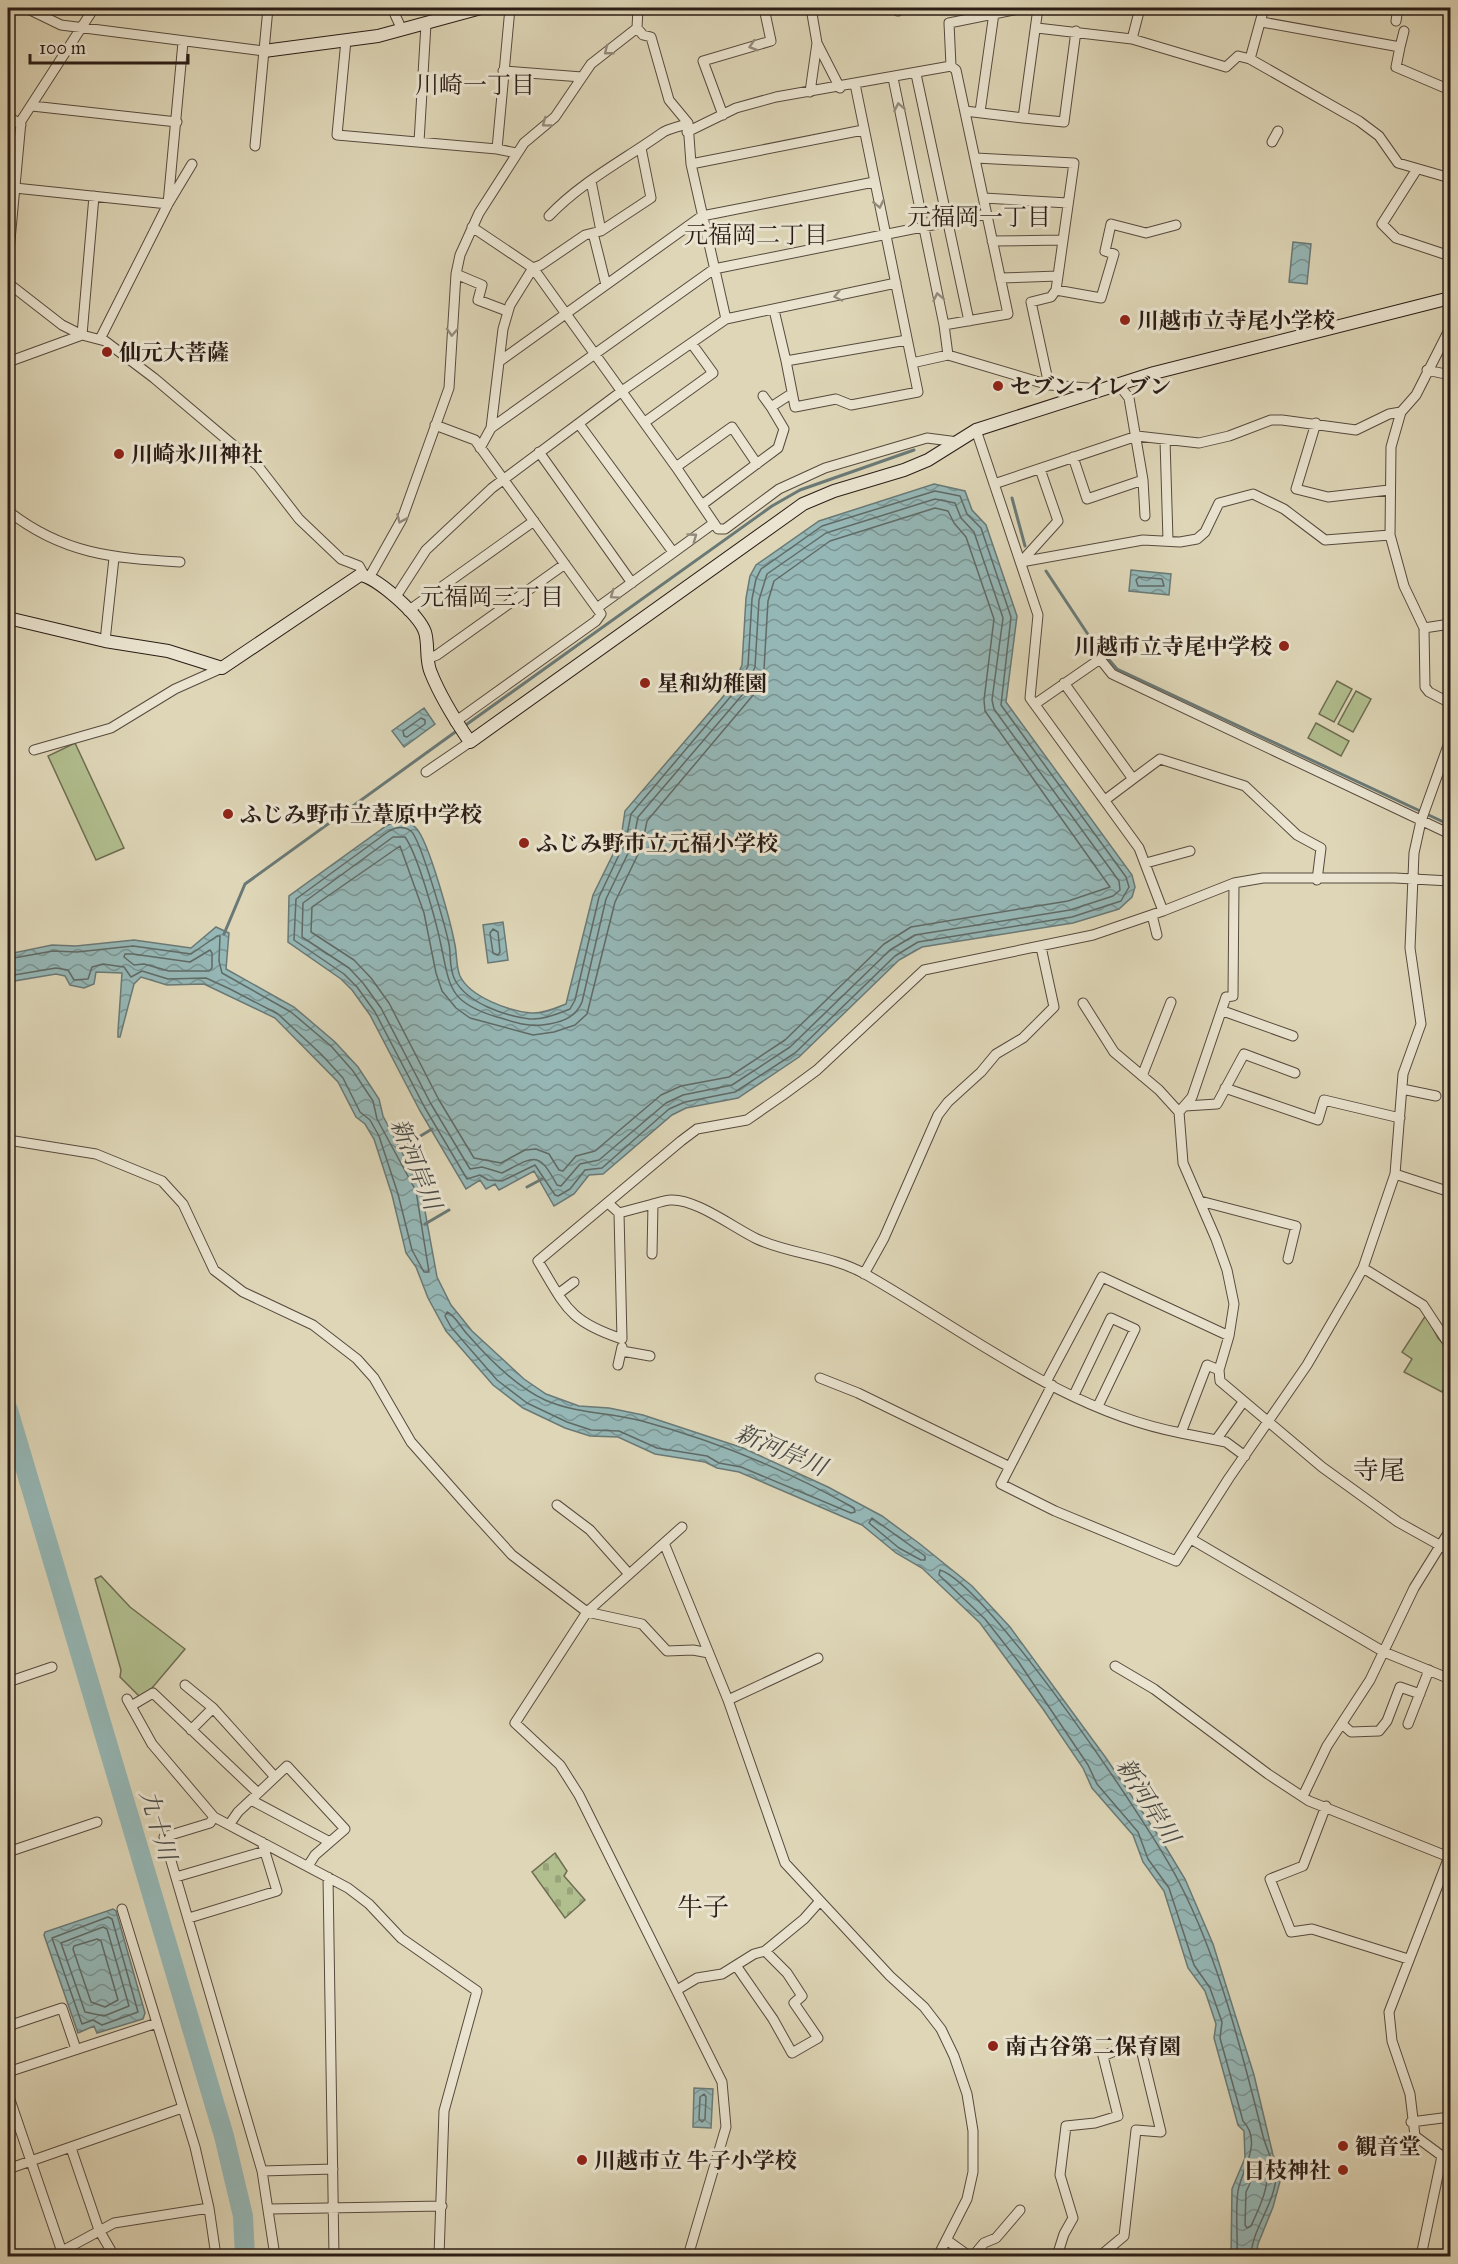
<svg xmlns="http://www.w3.org/2000/svg" width="1458" height="2264" viewBox="0 0 1458 2264" font-family="'IM FELL Great Primer','Noto Serif JP',serif">
<defs>
<pattern id="cemetery-stones" width="16" height="16" patternUnits="userSpaceOnUse" patternTransform="scale(1.5)"><rect width="16" height="16" fill="#b1be8e"/><path d="M2 7V4a2 2 0 0 1 4 0v3zM10 15v-3a2 2 0 0 1 4 0v3z" fill="#98a37a"/></pattern>
<pattern id="water-waves" width="16" height="10" patternUnits="userSpaceOnUse" patternTransform="scale(1.5)"><rect width="16" height="10" fill="#95b7b6"/><path d="M0 5q4-4 8 0t8 0" fill="none" stroke="#7a9493"/></pattern>
</defs>
<rect width="100%" height="100%" fill="#ded6b7"/>
<filter id="stains"><feTurbulence type="fractalNoise" baseFrequency=".00333" numOctaves="4"/><feColorMatrix values="0 0 0 0 .2 0 0 0 0 .09 0 0 0 0 .02 0 0 0 .5 -.17"/></filter>
<radialGradient id="worn" r=".72"><stop offset=".6" stop-color="#630" stop-opacity="0"/><stop offset="1" stop-color="#630" stop-opacity=".3"/></radialGradient>
<!-- cemetery -->
<path fill="url(#cemetery-stones)" stroke="#6e6d52" stroke-width="1.5" d="M555,1853l12,18 -3,5 21,24 -20,18 -33,-46z"/>
<!-- park -->
<path fill="#b1be8e" stroke="#6e6d52" stroke-width="1.5" d="M1337,681l15,8 -18,33 -15,-8z
M1356,691l15,8 -18,33 -15,-8z
M1316,723l33,18 -8,15 -33,-18z
M75,743l49,105 -28,12 -48,-104z
M1426,1315l12,23 12,13v23l-8,18 -38,-20 8,-13 -10,-7z
M101,1576l29,31 55,42 -33,39 -12,9 -20,-20 1,-7 -26,-91z"/>
<!-- water -->
<path fill="url(#water-waves)" stroke="#6a7976" stroke-width="1.5" d="M1293,242l18,2 -4,40 -18,-2z
M934,484l31,7 7,19 14,15 31,91 -11,86 126,173 3,12 -3,10 -13,12 -46,14 -151,24 -23,13 -100,97 -61,41 -52,10 -14,7 -69,59 -14,1 -15,19 -20,12 -20,-35 -35,19 -4,-6 -9,5 -6,-9 -14,9 -46,-78 -50,-96 -18,-25 -11,-11 -53,-37 1,-46 97,-70c10,-5 21,-7 30,2 13,13 35,96 39,117 2,10 1,22 5,31 10,21 49,35 71,37 12,1 25,-5 35,-9l27,-109 28,-57 4,-27 108,-126 9,-20 4,-67 4,-22 6,-11 63,-44z
M1131,570l40,4 -2,21 -40,-4z
M424,708l11,16 -31,23 -12,-16z
M503,922l5,38 -20,3 -5,-38z
M216,927l13,6 -3,36 68,38 41,35 23,25 21,32 4,17 38,73 16,88 14,28 21,26 52,48 22,15 33,12 30,2 34,7 100,33 85,39 54,29 38,28 52,42 38,41 96,131 56,83 23,38 28,65 41,131 19,80 9,19 -9,33 -15,37 -2,12h-25l1,-67 13,-31 -1,-27 -6,-6 -24,-87 2,-14 -11,-33 -17,-23 -24,-77 -21,-29 -10,-27 -41,-47 -9,-20 -40,-59 -63,-86 -58,-55 -26,-15 -34,-28 -123,-53 -22,-4 -12,-6 -50,-8 -37,-17 -28,-1 -25,-8 -42,-20 -30,-23 -47,-54 -18,-33 -12,-31 -10,-14 -14,-58 -18,-56 -9,-15 -9,-7 -18,-35 -63,-64 -71,-34 -37,1 -26,-8 -7,7 -14,53h-2v-6l4,-58 -26,-1 -2,12 -10,4 -14,-3 -5,-9 -9,-2 -48,8v-28l44,-9 24,1 58,-6 57,8z
M113,1909l3,2 29,102 -2,6 -46,14 -3,-7 -16,7 -34,-98 1,-3z
M694,2088l19,1 -2,39 -18,-1z"/>
<g fill="none" stroke-linecap="round" stroke-linejoin="round">
<!-- shore -->
<path stroke="#606a66" stroke-width="1.5" d="M935,491l25,5 7,18 14,14 30,89 -10,88 125,172 3,10 -8,14 -49,16 -154,25 -23,14 -100,97 -60,39 -50,10 -16,7 -67,59 -17,2 -15,19 -12,7 -3,-1 -20,-30 -33,16 -14,-1 -8,-5 -13,4 -42,-71 -50,-96 -18,-25 -13,-13 -50,-34 2,-41 93,-68c7,-4 15,-5 22,0 10,9 34,95 38,113 2,11 0,25 6,36 12,23 50,36 75,39 13,1 28,-5 40,-10l5,-9 24,-103 27,-57 5,-26 106,-125 11,-23 4,-67 4,-20 5,-10 61,-43z
M935,499l20,4 6,15 13,14 29,86 -11,82 2,9 125,172 1,9 -7,6 -43,14 -155,25 -25,15 -100,97 -58,38 -49,10 -17,8 -67,57 -19,4 -19,22 -4,-1c-19,-35 -22,-29 -55,-12l-20,-6 -12,2 -39,-65 -50,-96 -18,-25 -14,-15 -47,-31 1,-34 90,-66h12c13,18 31,84 36,108 9,44 9,58 56,72 15,4 29,10 45,8 17,-2 33,-6 40,-23l24,-103 27,-56 5,-26 105,-123 12,-27 4,-67 8,-26 59,-41z
M935,508l13,3 6,12 12,14 28,82 -10,81 1,11 125,176 -42,14 -157,26 -27,17 -99,96 -56,37 -48,9 -20,9 -66,56 -19,5 -13,15 -4,-1 -10,-16 -13,-5 -11,1 -24,13 -27,-5 -35,-58 -50,-97 -18,-25 -17,-18 -43,-28 1,-25 88,-61 24,67 12,60 6,18 14,17 14,10 63,17 21,-3 21,-7 12,-11 28,-112 27,-56 5,-25 107,-127 10,-25 4,-68 6,-20 56,-40z
M1139,577l23,2 2,7h-26l-2,-6z
M421,718l4,2v4l-18,13 -3,-1 -1,-5z
M493,929l5,3 2,20 -2,3 -5,-2 -3,-20z
M210,950l2,3v15l-3,3h-40l-25,-7 -10,1 -10,-8 1,-3h8l57,8z
M8,959l45,-8 24,1 56,-6 58,8 26,-18h3l-1,25 3,12 69,39 40,34 22,25 20,30 4,18 39,72 13,81h-5l-12,-22 -14,-56 -19,-58 -9,-16 -10,-8 -17,-34 -22,-24 -43,-40 -48,-25 -24,-11 -38,1 -26,-8 -11,6 -7,-10 -21,-3 -11,3 -4,12 -14,1 -6,-10 -12,-2 -48,8
M447,1312c9,4 14,16 21,23 21,24 48,52 77,65 32,14 64,12 97,21 74,20 145,49 212,87l1,4 -4,1 -110,-46 -22,-4 -12,-7 -50,-8 -38,-17 -28,-1 -24,-8 -40,-19 -30,-23 -46,-53 -6,-11z
M872,1518l53,38v4h-4l-22,-12 -30,-25z
M108,1917l4,2 26,93 -36,13 -9,-5 -11,4 -30,-86z
M103,1927l4,2 22,77 -25,10 -19,-4 -24,-69z
M97,1939l4,2 17,59 -13,7 -14,-5 -18,-53 1,-3z
M704,2094l2,3 -1,22 -3,3 -3,-3 1,-22z
M1260,2161c17,14 -2,49 -9,65l-4,2 -2,-3 1,-33z
M1237,2256c1,-21 -2,-44 1,-65 4,-22 25,-49 5,-70l-23,-83 2,-16 -12,-34 -16,-23 -25,-77 -21,-29 -10,-27 -41,-48 -9,-19 -70,-104 -33,-42 -46,-44 1,-5c48,15 212,258 239,312 40,77 63,170 84,254 2,9 13,33 13,38 0,29 -24,54 -25,82"/>
<!-- stream -->
<path stroke="#6a7976" stroke-width="3" d="M1012,498l13,48
M1046,571l45,68 26,30 333,156
M463,727l309,-221 28,-16 114,-40
M224,934l21,-50 213,-154
M399,1149l33,-20
M527,1187l15,-8
M425,1224l24,-14"/>
<!-- river -->
<path stroke="#95b7b6" stroke-width="20" d="M8,1410l216,726 19,80 2,40"/>
<!-- street casing -->
<g stroke="#574a3e" stroke-width="11">
<path id="street" d="M26,8l35,17 203,26
M392,8l10,22
M898,8v3
M1396,21l2,-13
M1262,22l138,25 -4,20 54,23
M637,28l6,7 8,2 18,63 19,23 3,41 35,155
M1037,28l95,11 94,28 12,-11 12,3 109,62 20,15 19,27 52,15
M1132,39l8,-31
M346,40l-9,95 160,14 19,4
M817,43l23,45
M1400,47l4,-16
M1250,59l14,-51
M503,71l79,6
M916,74l53,247
M893,78l51,247 4,30
M855,84l63,308 -67,13 -15,-6 -41,8 -9,-46 121,-21
M810,92l7,-49 -6,-35
M32,106l145,16
M965,111l58,7 15,-110
M980,112l14,-99
M723,115l-20,-54 68,-20 -7,-33
M8,116l13,9
M1023,118l41,4 12,-91
M687,132l49,-24 40,-11 175,-31
M419,142l7,-118
M1272,142l6,-11
M255,146l13,-138
M497,149l13,-141
M976,158l98,5 -18,127
M691,164l172,-34
M1417,169l-35,55 14,14 54,18
M591,181l10,50 -8,2 13,52
M15,188l153,16 15,-162
M984,198l84,5
M549,216c32,-34 75,-56 113,-83 7,-5 18,-6 26,-10
M472,227l61,41 143,199 42,62h7l54,-40 46,-21 102,-30 31,4
M601,231l50,-33 -10,-50
M992,241l71,-1
M8,262l13,-141 73,-113
M456,274l26,11 -4,15 29,11
M1000,278l58,-2
M8,283l54,42 20,10 12,-139
M774,310l12,51
M944,325l64,-11 -52,-244 -5,-4 -2,-43 75,-15
M1450,328l-34,67 -15,17 -10,35 -1,88 14,51 20,42 1,59 4,5 21,11
M100,339l68,-135 24,-40
M500,361l202,-145 172,-34
M8,362l74,-27 23,6 49,37 104,88 41,53 42,40 18,7 5,9
M912,363l36,-8 101,30
M1427,370l23,5
M1101,389l-52,-4 -18,-83 20,-5 5,-7 45,8 13,-44 -9,-3 6,-27 35,9 30,-8
M763,396l8,11
M645,422l68,-49 -21,-29
M1316,423l-20,66 32,8 61,-7
M579,424l94,128
M435,425l40,15 126,174 -5,7 -141,101
M491,428l223,-159 273,-55
M976,430l62,185 -8,83 109,150 24,63
M1165,440l3,100
M480,448l11,-20 12,-99 7,-24 23,-37 8,-3 44,-30 8,-2
M539,452l93,131
M1073,457l14,42 56,-19 -14,-82 -10,-13
M676,467l56,-40 25,37
M1143,480l2,36
M994,484l143,-48 62,7 30,-7 42,-16h11l74,10 33,-16 12,-2
M703,504l75,-56 6,-19 -13,-22 20,-13
M8,511c55,43 104,47 172,51
M1021,562l122,-22 37,2 17,-3 8,-7 14,-29 34,-9 31,15 41,31 65,-5
M1021,562l37,-41 -18,-52
M370,576l32,-57 47,-131 7,-114 4,-19 19,-42 45,-70 31,-26 36,-53 46,-36 1,-20
M395,598l31,-48 66,-62 130,-97 104,-72 170,-36
M597,608l117,-85
M408,611l126,-90
M1424,628l26,-4
M105,641l9,-83
M427,659l10,-4 128,-91
M1064,683l69,96 -28,21
M1035,704l65,-45 12,15 338,160
M34,750l77,-22 64,-39 47,-21
M426,772l44,-30
M1133,779l27,-20 85,27 52,49 24,13 -4,32
M1146,863l44,-12
M1234,883l-1,113 -7,1 -34,100 -13,15 4,51 33,76 11,31 7,34 -5,32 -10,34 1,11 102,86 76,55 52,29
M1152,915l5,20
M1083,1003l31,49 45,38 20,22
M1223,1011l70,25
M1142,1076l29,-74
M1225,1088l93,32 6,-20 76,18
M1402,1089l34,7
M1185,1106l32,-2 27,-50 51,19
M8,1140l88,14 66,27 21,23 31,66 29,22 70,33 44,34 17,19 37,64 61,69 40,44 75,57 -72,111 45,42 19,30 143,287 4,45 -38,129
M1395,1174l55,18
M1200,1201l96,25 -8,33
M608,1203l11,10 3,126c-54,-18 -56,-32 -84,-78l143,-120 16,-12 50,-9 36,-25 34,-25 107,-100 169,-35 70,-24 71,-28 29,-5h132l55,3
M653,1204c5,-1 12,-4 17,-4 25,-2 64,28 87,39 35,16 74,16 108,35 101,57 199,137 316,159l26,-68 12,5
M619,1213l34,-9 -1,50
M1363,1268l60,37 27,41
M864,1274l20,-36 54,-123 10,-13 33,-30 15,-18 27,-16 31,-31 -13,-60
M558,1294l16,-12
M622,1351l28,5
M618,1365l4,-18
M820,1378l38,15 150,73
M1046,1382l56,-105 127,59
M1052,1385l-51,99 54,27 121,50 53,-83 78,-113 45,-77 11,-20 32,-94 8,-100 18,-50 -11,-76 4,-95 7,-32 29,-81
M1074,1395l37,-77 24,11 -37,77
M1181,1433l45,9 19,14
M1216,1440l27,-38
M557,1505l33,25 39,44
M1191,1539l193,113 66,27
M664,1543l64,157 57,163 105,113 34,31 17,22 13,27 13,38 6,37v41l-6,27 -29,57
M587,1612l55,12 25,27 26,-1 16,3
M587,1612l95,-85
M1115,1666l39,23 114,85 41,27 140,56
M8,1682l44,-15
M185,1685l28,23
M127,1699l25,45 62,73 134,71 21,16 32,34 76,53 -33,120 -5,145
M728,1700l90,-42
M131,1706l22,-13 105,100
M1342,1724l9,8 28,-1 8,-10 13,-34 20,7
M1408,1724l21,-54
M191,1730l22,-22 62,69
M1303,1796l24,-50 43,-66 44,-92 36,-58
M251,1800l79,42
M1326,1806l-23,60 -33,13 21,53 21,-3 96,30
M214,1817l-4,6 -46,14 98,334 13,85
M229,1825l9,-13 49,-46 58,63 -30,26 -7,11
M8,1852l89,-30
M176,1877l89,-26
M328,1877l6,379
M122,1909l73,238 14,61 7,48
M189,1918l88,-27 -15,-49
M737,1967l36,52 19,34 26,-15 -24,-35 8,-7 -15,-23 -22,-22
M677,1990l20,-12 25,-4 32,-20 11,-3 39,-32 16,-18
M8,2026l54,-18 14,41
M8,2072l149,-49
M8,2094l54,158
M1411,2122l39,-5
M71,2148l28,82 15,26
M8,2169l174,-61
M262,2171l71,-2
M270,2209l172,-3
M948,2241l21,15
M53,2256l61,-33 95,-15
M973,2256l11,-13 12,-5 24,-28
M1057,2256l7,-22 9,-16 -13,-43 6,-49 29,-3 23,-7 -15,-60 36,-15 22,91 -25,-2 -12,106 -24,20
M1421,2256l21,-100 -27,-20 -5,-42 -18,-53 -3,-29 61,-158"/>
</g>
<!-- secondary casing -->
<g stroke="#2a1c16" stroke-width="14">
<path id="secondary" d="M264,51l114,-15 103,-28
M8,618l97,23 63,10 54,17 138,-93c17,2 59,40 65,57 4,13 0,28 6,41 10,25 24,47 39,69l333,-238 31,-13 70,-21 24,-10 48,-30 178,-57 296,-75"/>
</g>
<!-- street -->
<use href="#street" stroke="#eae4d0" stroke-width="9"/>
<!-- secondary -->
<use href="#secondary" stroke="#eae4d0" stroke-width="12"/>
</g>
<!-- one-way arrows -->
<defs><path id="oneway-chevron" d="M-2-3.5L2.5 0L-2 3.5" fill="none" stroke-width="1.6" stroke-linecap="round" stroke-linejoin="round" transform="scale(1.5)"/></defs>
<g stroke="#948a7c">
<use href="#oneway-chevron" transform="translate(753 46) rotate(163)"/>
<use href="#oneway-chevron" transform="translate(608 51) rotate(142)"/>
<use href="#oneway-chevron" transform="translate(899 107) rotate(-101)"/>
<use href="#oneway-chevron" transform="translate(546 123) rotate(144)"/>
<use href="#oneway-chevron" transform="translate(879 204) rotate(78)"/>
<use href="#oneway-chevron" transform="translate(838 296) rotate(168)"/>
<use href="#oneway-chevron" transform="translate(938 297) rotate(-102)"/>
<use href="#oneway-chevron" transform="translate(452 332) rotate(93)"/>
<use href="#oneway-chevron" transform="translate(401 519) rotate(114)"/>
<use href="#oneway-chevron" transform="translate(693 537) rotate(-36)"/>
<use href="#oneway-chevron" transform="translate(614 595) rotate(145)"/>
</g>
<!-- markers -->
<g fill="#8f2418" stroke="#eae4d0" stroke-width="2">
<circle cx="1125" cy="320" r="6"/>
<circle cx="107" cy="352" r="6"/>
<circle cx="998" cy="386" r="6"/>
<circle cx="119" cy="454" r="6"/>
<circle cx="1284" cy="646" r="6"/>
<circle cx="645" cy="683" r="6"/>
<circle cx="228" cy="814" r="6"/>
<circle cx="524" cy="843" r="6"/>
<circle cx="993" cy="2046" r="6"/>
<circle cx="1343" cy="2146" r="6"/>
<circle cx="582" cy="2160" r="6"/>
<circle cx="1343" cy="2170" r="6"/>
</g>
<g text-anchor="middle" dominant-baseline="central" stroke-width="6" stroke-linejoin="round" paint-order="stroke">
<!-- poi labels -->
<g font-size="22" font-weight="bold" fill="#2a1c16" stroke="#eae4d0" text-anchor="start">
<text x="1137" y="320">川越市立寺尾小学校</text>
<text x="119" y="352">仙元大菩薩</text>
<text x="1010" y="386">セブン-イレブン</text>
<text x="131" y="454">川崎氷川神社</text>
<text x="1272" y="646" text-anchor="end">川越市立寺尾中学校</text>
<text x="657" y="683">星和幼稚園</text>
<text x="240" y="814">ふじみ野市立葦原中学校</text>
<text x="536" y="843">ふじみ野市立元福小学校</text>
<text x="1005" y="2046">南古谷第二保育園</text>
<text x="1355" y="2146">観音堂</text>
<text x="594" y="2160">川越市立 牛子小学校</text>
<text x="1331" y="2170" text-anchor="end">日枝神社</text>
</g>
<!-- neighbourhood labels -->
<g font-size="24" fill="#2a1c16" stroke="#eae4d0">
<text x="475" y="85">川崎一丁目</text>
<text x="979" y="217">元福岡一丁目</text>
<text x="756" y="235">元福岡二丁目</text>
<text x="492" y="597">元福岡三丁目</text>
</g>
<!-- water labels -->
<g font-size="24" font-style="italic" fill="#4a4a46" stroke="#eae4d0">
<text transform="translate(416 1164) rotate(68)">新河岸川</text>
<text transform="translate(781 1450) rotate(23)">新河岸川</text>
<text transform="translate(1148 1801) rotate(58)">新河岸川</text>
<text transform="translate(158 1825) rotate(73)">九十川</text>
</g>
<!-- quarter labels -->
<g font-size="26" fill="#2a1c16" stroke="#eae4d0">
<text x="1379" y="1470">寺尾</text>
<text x="703" y="1907">牛子</text>
</g>
</g>
<!-- margin -->
<rect width="1458" height="2264" fill="none" stroke="#ded6b7" stroke-width="30"/>
<rect x="9" y="9" width="1440" height="2246" fill="none" stroke="#2a1c16" stroke-width="3"/>
<rect x="15" y="15" width="1428" height="2234" fill="none" stroke="#2a1c16" stroke-width="1.5"/>
<!-- scale -->
<path d="M30 54v9h158v-9" fill="none" stroke="#2a1c16" stroke-width="3"/>
<text x="39" y="54" font-size="18" fill="#2a1c16" stroke="#eae4d0" stroke-width="4.5" paint-order="stroke">100 m</text>
<rect width="100%" height="100%" filter="url(#stains)"/>
<rect width="100%" height="100%" fill="url(#worn)"/>
</svg>
